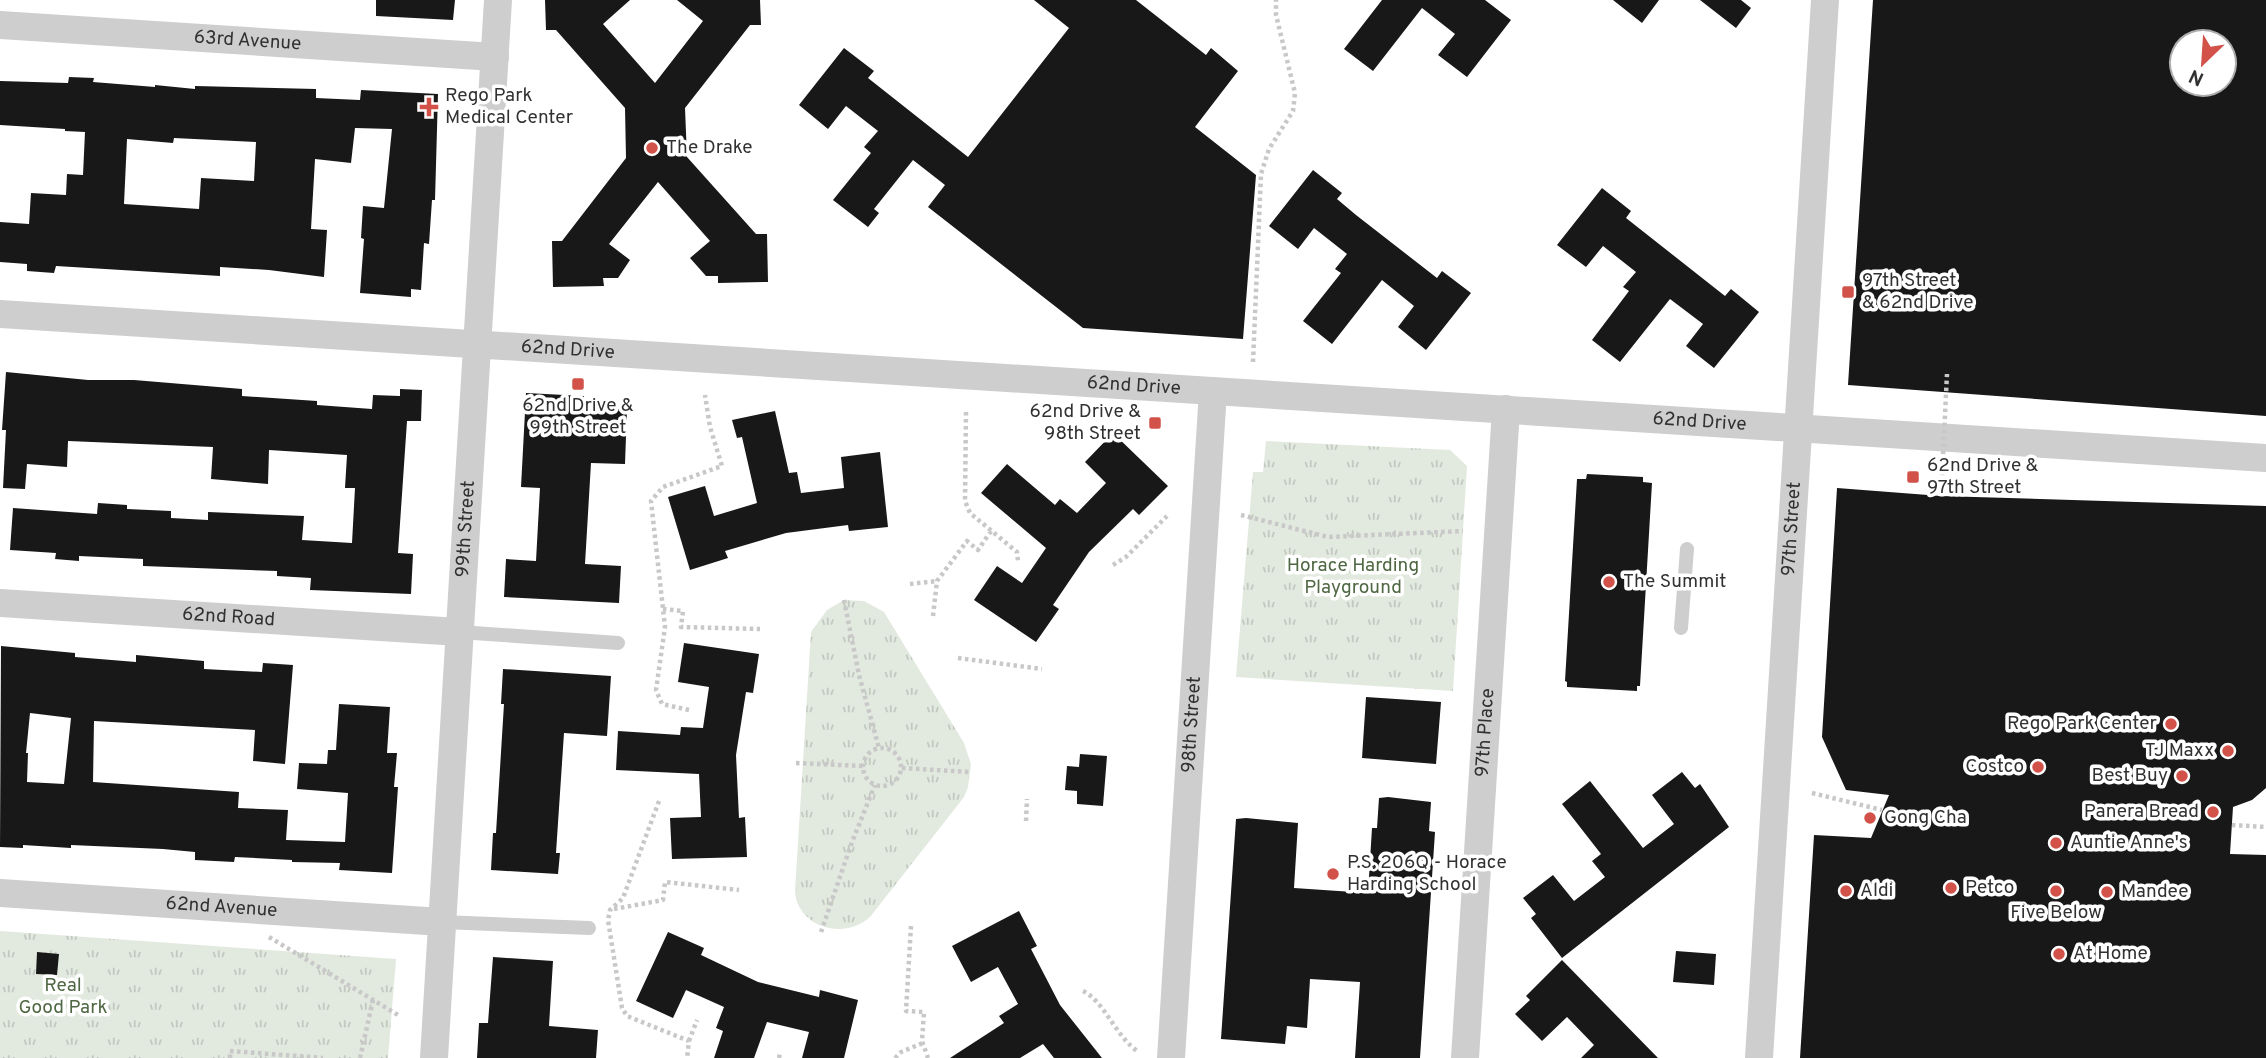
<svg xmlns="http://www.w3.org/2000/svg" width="2266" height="1058" viewBox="0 0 2266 1058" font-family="Overpass,sans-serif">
<defs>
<pattern id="park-tufts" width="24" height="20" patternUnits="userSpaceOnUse" patternTransform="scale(1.75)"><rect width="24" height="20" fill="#e2e9de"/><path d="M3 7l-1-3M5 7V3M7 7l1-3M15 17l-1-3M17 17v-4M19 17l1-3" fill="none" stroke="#c2c8bf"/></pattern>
</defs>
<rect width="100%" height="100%" fill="#fff"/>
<!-- park -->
<path fill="url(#park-tufts)" d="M1266,441l184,9 17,16 -14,225 -217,-14 17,-205h10z
M844,600l20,1 20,11 80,131 7,21 -3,23 -4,10 -94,120c-26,24 -73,10 -75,-26l16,-259 16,-22z
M0,931l396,28 -8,99h-388z"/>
<!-- building -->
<path fill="#181818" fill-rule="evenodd" d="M376,0h79l-2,20 -77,-4z
M545,0h85l-27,24 52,59 48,-62 -26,-21h83l1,25h-11l-65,83 2,49 69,77h11l1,48 -50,1v-7h-12l-16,-18 20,-17 -52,-59 -49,62 21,16 -12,18h-15l1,8 -51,1 -1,-46h10l64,-83 -1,-50 -69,-78h-10z
M1034,0h102l70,55 5,-7 27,23 -43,56 61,48 -13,164 -160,-11 -155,-121 17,-22 -32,-25 -39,49 5,4 -11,14 -35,-27 38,-47 -7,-6 14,-16 -32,-25 -18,23 -29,-24 45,-57 30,23 -6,7 100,79 101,-129z
M1382,0h103l26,20 -44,57 -29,-22 17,-21 -33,-26 -49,63 -29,-22z
M1613,0h46l-17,23z
M1700,0h41l10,8 -15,20z
M1873,0h393v416l-418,-31zM2182,42h42v42h-42z
M69,77l25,1 -1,4 62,5v-2l40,4v-3l121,3v9l44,2 1,-10 77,4 -3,106h-3l-3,44 -5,-1 -3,47 -10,-1v8l-51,-4 4,-54 -3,-1 2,-32 21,2 8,-79 -37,-1 -4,35 -36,-4 -4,70 16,1 -3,47 -55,-7 -49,-3v9l-164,-10 -2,7 -27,-2v-7l-27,-2v-40l29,2 2,-31 35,2 1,-21 16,1 2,-43 -20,-1v-2l-65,-4v-44l68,2zM174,138l82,4 -2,39 -53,-3 -2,31 -75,-5 3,-65 46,4z
M1313,170l29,23 -5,6 19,16 81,63 5,-7 29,22 -45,57 -28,-23 16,-21 -32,-26 -50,64 -29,-23 38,-48 -6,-4 12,-15 -33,-26 -16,21 -29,-23z
M1602,188l29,23 -5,7 99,78 6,-7 28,23 -45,56 -28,-22 17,-22 -33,-25 -50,63 -28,-22 37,-49 -6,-4 13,-15 -33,-26 -17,21 -29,-22z
M6,372l82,8h46l108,9v7l75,5v4l55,4 1,-14 27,1v-7l22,1 -1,31h-14l-9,132 15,1 -2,40 -101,-4 1,-12 -34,-2v-5l-134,-5v-7l-64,-3v5l-24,-2 1,-6 -46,-3 3,-42 84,6 1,-11 29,2v4l44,2v7l37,2v-8l96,4 -2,24 50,3 3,-55h-10l2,-33 -78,-5 -1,34 -57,-5 2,-32 -145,-6 -1,26 -40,-3 -2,25 -22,-1 3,-58h-4z
M526,393l58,3 -1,12 44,1 -2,55 -34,-1 -6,101 36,2 -2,37 -115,-6 2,-38 30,2 4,-73 -19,-1z
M775,411l14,62 8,-1 4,21 43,-5 -3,-31 39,-5 8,75 -39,4 -1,-6 -62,8 -61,18 3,7 -38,12 -22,-73 37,-11 9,30 43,-13 -15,-66 -5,1 -5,-18z
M1113,433l55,53 -29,29 -6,-6 -44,43 -36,53 6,4 -23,33 -62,-42 23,-34 25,17 24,-35 -65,-55 26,-29 48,41 5,-6 17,14 29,-30 -21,-21z
M1587,474l56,3v5l9,1 -12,203h-3v5l-70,-4v-5l-2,-1 12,-202h9z
M1837,488l104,8 325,10v282l-14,12 -19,7 -3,47 36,1v203h-466l14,-223 57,3 18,-43 -43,-5 -24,-53z
M684,643l75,11 -6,39 -7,-1 -10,63 3,63 6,-1 2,40 -75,2 -2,-41 31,-1 -2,-43 -83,-4 2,-39 62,4 1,-8 22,1 6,-41 -31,-5z
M1,646l74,7v4l61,5v-7l68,6v8l58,3 1,-9 30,2 -8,99 -32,-3 2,-31 -161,-9 -1,61 146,10 -1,16 50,2 -2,30 59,2 3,-49 -51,-4 2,-26 28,1 1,-14h8l3,-46 51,3 -3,46h10l-3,34h4l-6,86 -53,-3 1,-7 -48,-1v-2l-57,-3 -1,5 -39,-2v-8l-32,-3 -92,-4v3l-48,-3v3l-23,-1zM30,713l41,5 -7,66 -37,-2 1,-29h-2z
M503,669l108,7 -4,60 -43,-3 -8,120h4l-2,21 -67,-4 2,-37h3l8,-129h-3z
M1366,697l75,5 -5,62 -74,-6z
M1080,754l27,2 -4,50 -26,-2v-13l-12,-1 2,-24 12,1z
M1682,772l13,16 5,-4 29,43 -167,131 -31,-40 5,-4 -13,-16 30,-23 21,26 31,-24 -13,-16 9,-7 -39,-50 28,-23 53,67 31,-24 -22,-29z
M1388,797l43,5 -2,29 6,1 -15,226h-65l5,-76 -50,-3 -3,49 -20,-2 -2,18 -64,-5 15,-220 10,-1 52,5 -4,65 74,5 4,-65h5l2,-30z
M1019,911l18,35 -6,3 29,56 42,53h-48l-11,-14 -23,14h-70l54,-35 -5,-7 19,-12 -20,-37 -27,15 -19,-36z
M668,932l36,16 -3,7 57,27 61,15 1,-7 38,10 -14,58h-42l7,-26 -42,-10 -13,36h-40l9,-27 -7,-3 8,-21 -38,-17 -13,28 -37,-17z
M1676,951l40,3 -2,31 -41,-3z
M37,952l22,2 -2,21 -21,-1z
M493,957l60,4 -4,65 49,4 -2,28h-119l2,-35h9z
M1562,960l96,98h-77l13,-13 -27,-28 -25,24 -27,-27 15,-14 -4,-4z"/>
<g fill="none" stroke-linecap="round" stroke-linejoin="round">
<!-- path -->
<path stroke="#c8c8c8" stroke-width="4.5" stroke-dasharray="3.5 3.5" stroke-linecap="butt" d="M1253,362l8,-188 8,-25 24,-38 2,-18 -19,-78v-15
M966,412l-1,89 5,12 47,39 1,9
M1241,515l87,22 135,-6
M1113,565l13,-8 41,-41
M910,584l27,-3
M844,600l15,75 20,73
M663,609l20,2 -2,16 79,2
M933,616l4,-35 30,-40 11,9 13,-19
M958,658l84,11
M689,710l-27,-6 -6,-14 9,-63 -14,-126 12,-14 59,-21 -12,-39 -5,-32
M863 767a19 19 0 1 1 38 0a19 19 0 1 1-38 0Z
M796,763l67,3
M902,768l68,4
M1812,793l70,17
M659,801l-36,97 -13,12 -2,10 14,88 5,8 62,25 -2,17
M1026,821l1,-22
M2232,825l34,2
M614,909l49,-9 2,-18 74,8
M911,926l-5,85 18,1 -2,29 6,17
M821,932l31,-90 23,-57
M269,937l129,78
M1083,991c21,10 32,44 54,60
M689,1041l8,-21
M230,1058v-7l93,7
M360,1058l13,-58
M779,1058l1,-5
M895,1058l6,-6 22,-9"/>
<!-- lane -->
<path stroke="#cecece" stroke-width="14" d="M1681,628l6,-79
M459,632l159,11
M442,922l147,6"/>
<!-- street -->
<g stroke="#cecece" stroke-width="28">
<path id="s1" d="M0,25l495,32"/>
<path id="s2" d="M0,314l2266,144"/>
<path id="s3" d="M0,603l459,29"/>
<path id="s4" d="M0,893l442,29"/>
<path id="s5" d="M434,1058l64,-1058"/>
<path id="s6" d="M1171,1058l42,-667"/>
<path id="s7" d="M1465,1058l41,-649"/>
<path id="s8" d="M1759,1058l66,-1058"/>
</g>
<!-- path-bridge -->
<path stroke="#c8c8c8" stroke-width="4.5" stroke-dasharray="3.5 3.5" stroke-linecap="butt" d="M1941,496l6,-122"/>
</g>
<!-- markers -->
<g fill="#d25249" stroke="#fff" stroke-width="2.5">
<path d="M425.5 96.5h7v7h7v7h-7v7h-7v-7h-7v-7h7z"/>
<circle cx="652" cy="148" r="7"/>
<rect x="1841" y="285" width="14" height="14" rx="3.5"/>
<rect x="571" y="377" width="14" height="14" rx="3.5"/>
<rect x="1148" y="416" width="14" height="14" rx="3.5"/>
<rect x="1906" y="470" width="14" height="14" rx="3.5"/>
<circle cx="1609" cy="582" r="7"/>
<circle cx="2171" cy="724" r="7"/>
<circle cx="2228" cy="751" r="7"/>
<circle cx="2038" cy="767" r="7"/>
<circle cx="2182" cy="776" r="7"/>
<circle cx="2213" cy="812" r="7"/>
<circle cx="1870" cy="818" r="7"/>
<circle cx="2056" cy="843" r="7"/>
<circle cx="1333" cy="874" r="7"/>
<circle cx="1951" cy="888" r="7"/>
<circle cx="1846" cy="891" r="7"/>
<circle cx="2056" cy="891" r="7"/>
<circle cx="2107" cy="892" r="7"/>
<circle cx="2059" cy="954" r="7"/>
</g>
<g text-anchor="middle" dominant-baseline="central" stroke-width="7" stroke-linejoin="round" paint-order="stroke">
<!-- street labels -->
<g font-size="19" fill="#313131" stroke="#fff">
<text stroke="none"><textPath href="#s1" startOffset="248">63rd Avenue</textPath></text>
<text stroke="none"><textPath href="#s2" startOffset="569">62nd Drive</textPath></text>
<text stroke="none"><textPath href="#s2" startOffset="1136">62nd Drive</textPath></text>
<text stroke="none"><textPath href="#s2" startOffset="1703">62nd Drive</textPath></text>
<text stroke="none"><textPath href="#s5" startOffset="530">99th Street</textPath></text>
<text stroke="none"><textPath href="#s8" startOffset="530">97th Street</textPath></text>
<text stroke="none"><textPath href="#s3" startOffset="229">62nd Road</textPath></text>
<text stroke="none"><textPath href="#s6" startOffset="334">98th Street</textPath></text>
<text stroke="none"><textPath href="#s7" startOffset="326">97th Place</textPath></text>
<text stroke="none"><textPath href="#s4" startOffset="222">62nd Avenue</textPath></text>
</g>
<!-- poi labels -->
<g font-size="19" fill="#313131" stroke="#fff" text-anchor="start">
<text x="445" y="96">Rego Park<tspan x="445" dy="22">Medical Center</tspan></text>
<text x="666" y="148">The Drake</text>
<text x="1862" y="281">97th Street<tspan x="1862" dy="22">&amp; 62nd Drive</tspan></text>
<text x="578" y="406" text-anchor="middle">62nd Drive &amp;<tspan x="578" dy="22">99th Street</tspan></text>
<text x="1141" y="412" text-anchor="end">62nd Drive &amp;<tspan x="1141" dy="22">98th Street</tspan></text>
<text x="1927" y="466">62nd Drive &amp;<tspan x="1927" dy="22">97th Street</tspan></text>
<text x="1623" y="582">The Summit</text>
<text x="2157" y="724" text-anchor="end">Rego Park Center</text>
<text x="2214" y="751" text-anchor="end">TJ Maxx</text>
<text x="2024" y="767" text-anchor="end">Costco</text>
<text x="2168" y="776" text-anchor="end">Best Buy</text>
<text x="2199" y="812" text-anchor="end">Panera Bread</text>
<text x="1884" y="818">Gong Cha</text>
<text x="2070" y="843">Auntie Anne's</text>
<text x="1347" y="863">P.S. 206Q - Horace<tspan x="1347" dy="22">Harding School</tspan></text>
<text x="1965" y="888">Petco</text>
<text x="1860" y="891">Aldi</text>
<text x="2121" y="892">Mandee</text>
<text x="2056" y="913" text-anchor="middle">Five Below</text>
<text x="2073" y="954">At Home</text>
</g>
<!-- park labels -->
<g font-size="19" fill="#4f6843" stroke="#fff">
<text x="1353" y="566">Horace Harding<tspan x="1353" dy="22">Playground</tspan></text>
<text x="63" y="986">Real<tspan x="63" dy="22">Good Park</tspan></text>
</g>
</g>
<!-- north arrow -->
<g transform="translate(2203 63) rotate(205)"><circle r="33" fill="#ffffff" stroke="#adadad" stroke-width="2"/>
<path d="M0-5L12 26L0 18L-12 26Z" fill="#d25249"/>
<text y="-10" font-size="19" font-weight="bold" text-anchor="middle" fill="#313131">N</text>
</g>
</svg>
